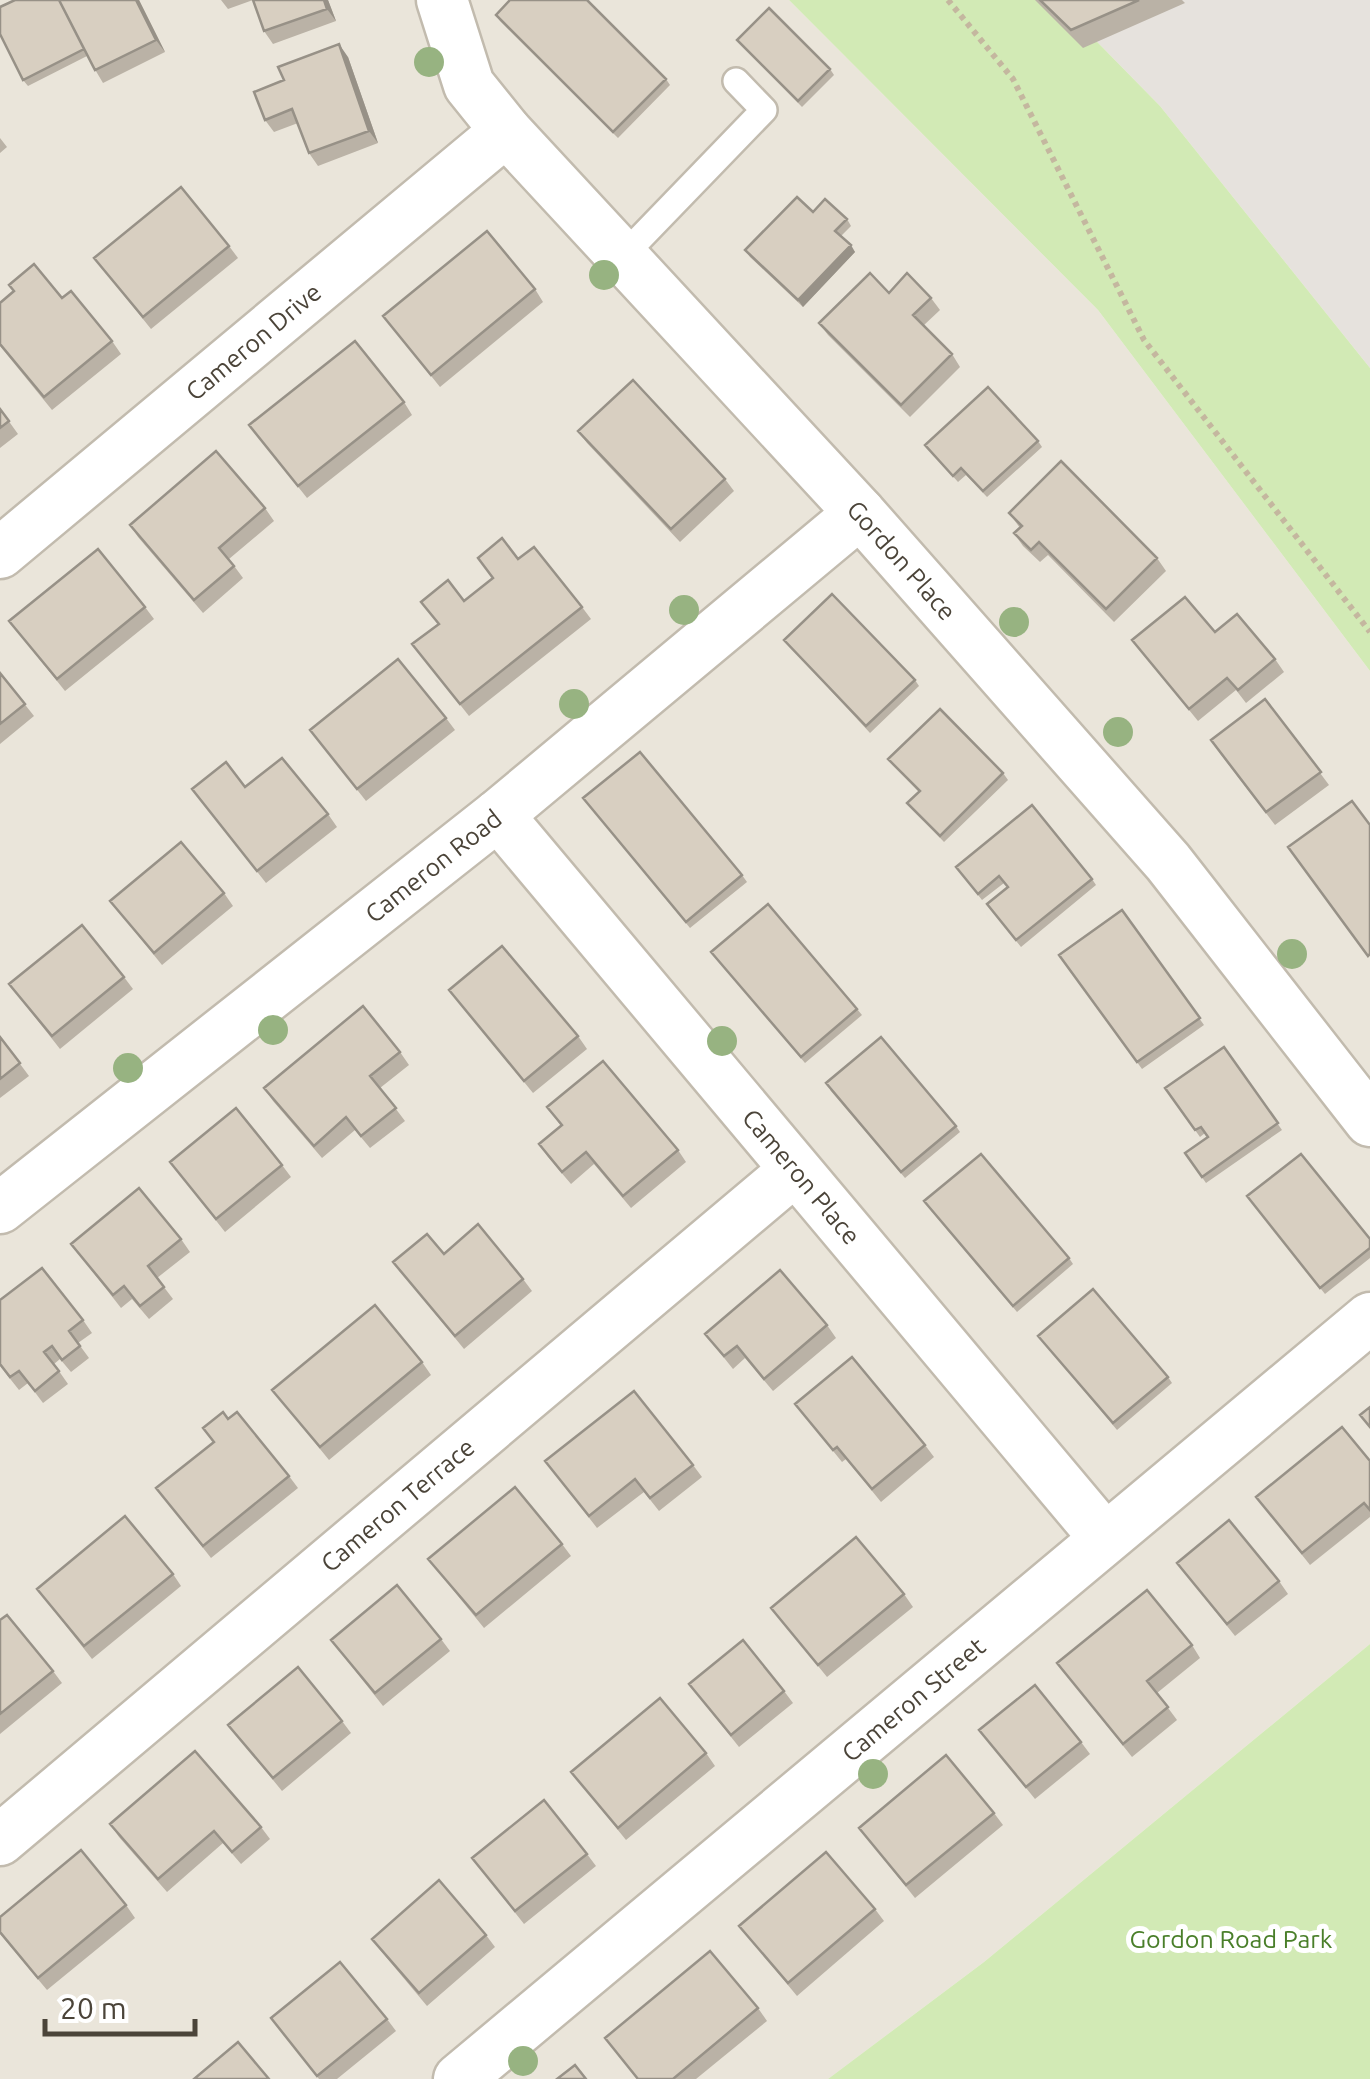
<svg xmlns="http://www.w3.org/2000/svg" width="1370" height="2079" viewBox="0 0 1370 2079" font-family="Ubuntu,sans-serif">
<rect width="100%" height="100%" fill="#f6f3ec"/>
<!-- residential -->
<path fill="#eae5da" d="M0,0h789l309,310 272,361v973l-386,318 -156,117h-828z"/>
<!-- industrial -->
<path fill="#e6e2dd" d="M1056,0h314v368l-210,-262z"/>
<!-- green -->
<path fill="#d2eab5" d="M789,0h267l104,106 210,262v303l-272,-361z
M1370,1644v435h-542l156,-117z"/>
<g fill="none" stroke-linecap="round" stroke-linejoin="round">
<!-- service casing -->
<g stroke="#c2bbae" stroke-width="30">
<path id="service" d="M623,256l141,-146 -28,-29"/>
</g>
<!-- minor casing -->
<g stroke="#c2bbae" stroke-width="55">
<g id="minor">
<path id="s1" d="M442,0l27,85 37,46 354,382 308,349 202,259"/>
<path id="s2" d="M0,553l506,-422"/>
<path id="s3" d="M498,815l606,722"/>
<path id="s4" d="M0,1208l498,-393 362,-302"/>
<path id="s5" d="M0,1840l795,-670"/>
<path id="s6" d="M459,2079l911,-761"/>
</g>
</g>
<!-- path -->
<path stroke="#c4b79f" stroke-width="6" stroke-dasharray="5 5" stroke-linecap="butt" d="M948,0l65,79 131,261 226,292"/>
<!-- service -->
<use href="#service" stroke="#fff" stroke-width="25"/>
<!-- minor -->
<use href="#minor" stroke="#fff" stroke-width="50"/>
</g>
<!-- trees -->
<g fill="#97b381">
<circle cx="429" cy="62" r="15"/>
<circle cx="604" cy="275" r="15"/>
<circle cx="684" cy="610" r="15"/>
<circle cx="1014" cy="622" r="15"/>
<circle cx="574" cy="704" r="15"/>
<circle cx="1118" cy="732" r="15"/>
<circle cx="1292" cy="954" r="15"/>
<circle cx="273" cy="1030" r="15"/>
<circle cx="722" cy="1041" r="15"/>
<circle cx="128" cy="1068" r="15"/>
<circle cx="873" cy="1774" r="15"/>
<circle cx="523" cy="2061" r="15"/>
</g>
<!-- wall -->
<path fill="#bab2a6" d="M15,0h124l26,52 -62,31 -16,-27 -59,30 -5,-6z
M221,0h32l-25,9z
M253,0h75l8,21 -63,23 -9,-13z
M1035,0h147l3,3 -102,45z
M496,15l170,64 4,6 -52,53 -118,-117z
M737,40l93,29 4,6 -32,32z
M348,57l30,86 -60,23 -9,-13 -11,-30 -24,9 -9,-12z
M0,138l7,9 -7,6z
M813,212l34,7 4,7 -10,10 14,16 -52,55 -53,-50 -5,-7z
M229,246l9,12 -87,71 -57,-71z
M535,289l8,13 -103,85 -57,-71z
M889,293l42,5 9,12 -17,16 29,28 8,13 -50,50 -82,-82 -9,-12z
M62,298l50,43 9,13 -69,56 -52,-64v-43z
M404,402l8,13 -105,83 -58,-73z
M0,409l18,25 -18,14z
M578,431l147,48 9,12 -54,51 -93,-99z
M1038,441l4,6 -55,50 -21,-22 -8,7 -33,-37z
M265,508l9,13 -45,38 14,19 -40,35 -65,-76 -8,-12z
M1009,513l148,45 9,13 -52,51 -66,-67 -8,7 -17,-16 -9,-13 6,-5z
M518,559l64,48 9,12 -122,97 -57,-72 26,-20 -17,-22 43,-1z
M145,607l9,12 -89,72 -56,-70z
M1215,632l60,27 9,13 -38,31 -10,-13 -38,31 -66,-81z
M784,640l131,40 4,6 -49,47z
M0,673l34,43 -34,28z
M1265,699l64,86 -54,40 -56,-73z
M446,718l9,12 -89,71 -56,-71z
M888,759l115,14 5,7 -64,62 -37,-39 12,-11z
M245,787l83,27 9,13 -71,56 -74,-94z
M588,804l154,71 5,7 -57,46z
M956,867l136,12 4,6 -75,62 -34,-43 21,-17 -4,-4 -22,17z
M224,893l9,13 -71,59 -52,-64z
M1122,910l82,115 -62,44 -83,-114z
M711,952l146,57 5,6 -57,48z
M124,977l9,12 -73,60 -51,-65z
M449,990l129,46 9,13 -54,44z
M0,1037l29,39 -29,22z
M1224,1047l58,83 -76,53 -21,-30 23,-16 -3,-4 -5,4 -35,-49z
M400,1052l9,13 -29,23 25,33 -35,27 -15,-18 -33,28 -49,-57 -9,-13z
M830,1090l126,36 4,6 -55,46z
M547,1107l131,43 8,12 -55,46 -37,-44 -23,20 -23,-27 -9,-13 22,-18z
M170,1162l112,3 9,12 -66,55z
M1247,1196l123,43v19l-45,36z
M929,1208l140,50 4,6 -56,48z
M181,1239l9,13 -33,26 16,21 -24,20 -17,-20 -11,9 -50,-64z
M444,1254l79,25 9,12 -68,58 -71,-87z
M0,1300l83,20 9,13 -14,10 11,15 -18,14 -11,-13 -6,5 14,20 -25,19 -15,-20 -9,7 -19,-24z
M827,1325l9,13 -63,53 -28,-33 -12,11 -28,-35z
M1043,1342l125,35 4,6 -55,47z
M422,1362l9,13 -102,85 -57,-70z
M795,1404l130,41 9,12 -53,45 -35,-43 -4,3z
M203,1428l86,48 9,12 -87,70 -55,-70 57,-46z
M545,1461l148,4 9,12 -43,34 -15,-19 -47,36z
M1370,1461v56l-60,48 -54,-68z
M562,1544l9,12 -87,72 -56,-69z
M1177,1563l102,18 9,13 -53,42z
M173,1574l8,12 -89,73 -55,-70z
M904,1594l9,13 -86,70 -56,-69z
M0,1620l53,51 9,12 -62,51z
M441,1639l9,12 -67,55 -52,-66z
M1192,1645l8,13 -43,35 20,27 -45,37 -75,-94z
M689,1684l95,7 9,12 -54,44z
M342,1721l9,12 -69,58 -54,-66z
M979,1730l102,12 9,12 -55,45z
M706,1753l9,13 -89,74 -55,-68z
M994,1813l9,12 -88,73 -56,-70z
M110,1824l151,3 9,12 -29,25 -18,-21 -56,49 -48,-55z
M587,1854l9,12 -72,58 -52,-66z
M126,1905l9,13 -88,72 -47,-56v-17z
M875,1909l9,12 -87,75 -58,-70z
M486,1935l9,12 -68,59 -46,-55 -9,-12z
M758,2008l9,13 -71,58h-59l-32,-41z
M271,2018l116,1 9,12 -59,48h-18z"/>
<!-- shaded-wall -->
<path fill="#979187" d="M136,0h3l26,52 -9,-12z
M324,0h4l8,21 -9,-12z
M339,44l9,13 30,86 -9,-12z
M851,245l4,7 -52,55 -5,-7z"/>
<!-- building -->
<path fill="#d8cfc1" stroke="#979187" stroke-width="2.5" d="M15,0h44l25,49 -61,31 -23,-46v-27z
M59,0h77l20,40 -61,30z
M253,0h71l3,9 -63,22z
M510,0h77l79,79 -53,53 -117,-117z
M1040,0h99l-68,30z
M769,8l61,61 -32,32 -61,-61z
M339,44l30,87 -60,22 -17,-44 -27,11 -11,-28 30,-12 -6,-13z
M181,187l48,59 -86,71 -49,-59z
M797,197l16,15 12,-13 22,20 -12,12 16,14 -53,55 -53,-50z
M487,231l48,58 -104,86 -48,-59z
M34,264l28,34 9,-7 41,50 -68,56 -44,-53v-41l14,-12 -5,-6z
M870,273l19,20 18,-20 24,25 -18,17 39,39 -51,51 -82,-82z
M355,341l49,61 -106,84 -49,-61z
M633,380l92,99 -54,50 -93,-98z
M988,387l50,54 -55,50 -22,-23 -8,8 -28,-31z
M0,409l9,12 -9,7z
M216,451l49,57 -46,40 15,18 -40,34 -64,-75z
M1061,461l96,97 -51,51 -67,-67 -8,8 -17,-17 8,-7 -13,-13z
M502,538l16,21 16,-12 48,60 -122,97 -48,-60 27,-20 -18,-22 27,-22 16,21 29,-23 -15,-20z
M98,549l47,58 -88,72 -48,-58z
M832,594l83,86 -49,46 -82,-86z
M1185,597l30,35 22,-18 38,45 -37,31 -11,-12 -38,31 -57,-69z
M398,659l48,59 -89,71 -47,-59z
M0,673l25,31 -25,20z
M1265,699l56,73 -55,40 -55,-72z
M940,709l63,64 -63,63 -33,-33 13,-12 -32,-32z
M640,752l102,123 -56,47 -103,-124z
M282,758l46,56 -71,57 -65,-82 34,-27 19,25z
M1352,801l18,24v129l-2,2 -80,-109z
M1032,805l60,74 -76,61 -29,-36 21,-17 -9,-11 -21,18 -22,-27z
M181,842l43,51 -70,60 -44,-52z
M768,904l89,105 -56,48 -90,-105z
M1122,910l78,108 -63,44 -78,-107z
M82,925l42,52 -72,59 -43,-52z
M502,946l76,90 -54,45 -75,-91z
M363,1006l37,46 -30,24 26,32 -35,28 -15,-19 -32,29 -50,-58z
M0,1037l20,26 -20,16z
M881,1037l75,89 -55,46 -75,-89z
M1224,1047l54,76 -76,54 -17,-24 23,-16 -7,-10 -6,3 -30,-42z
M603,1061l75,89 -55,46 -37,-44 -24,20 -23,-28 23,-19 -15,-18z
M236,1108l46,57 -66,54 -46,-57z
M981,1154l88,104 -56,48 -89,-105z
M1301,1154l69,85v9l-50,40 -73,-92z
M139,1188l42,51 -33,27 16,21 -24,19 -16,-20 -11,9 -42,-51z
M478,1224l45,55 -68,57 -62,-74 34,-28 17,20z
M42,1268l41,52 -14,11 11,15 -18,14 -10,-14 -8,6 15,19 -24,20 -16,-20 -9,6 -10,-13v-64z
M780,1270l47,55 -63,54 -27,-33 -13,10 -19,-22z
M1093,1289l75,88 -55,46 -75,-87z
M375,1305l47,57 -102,85 -48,-57z
M852,1357l73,88 -53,44 -35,-42 -4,3 -38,-46z
M634,1391l59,74 -43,33 -15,-19 -46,37 -44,-55z
M1370,1407v20l-10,-12z
M223,1412l5,7 9,-7 52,64 -86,70 -47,-58 58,-46 -11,-14z
M1342,1427l28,34v49l-6,-7 -62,50 -46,-56z
M515,1487l47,57 -86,71 -48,-56z
M125,1516l48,58 -89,72 -47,-57z
M1229,1520l50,61 -52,43 -50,-61z
M856,1537l48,57 -86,71 -47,-57z
M397,1585l44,54 -66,54 -44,-53z
M1147,1590l45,55 -45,36 21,26 -45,37 -66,-81z
M7,1615l46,56 -53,43v-94z
M743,1640l41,51 -53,44 -42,-51z
M298,1667l44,54 -69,57 -45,-53z
M1035,1685l46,57 -55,45 -47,-57z
M660,1698l46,55 -88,75 -47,-56z
M195,1751l66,76 -29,25 -18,-21 -56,48 -48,-55z
M946,1755l48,58 -88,72 -47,-57z
M544,1800l43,54 -72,57 -43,-53z
M81,1850l45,55 -88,73 -38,-46v-15z
M826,1852l49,57 -87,74 -49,-57z
M439,1880l47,55 -67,58 -47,-54z
M710,1951l48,57 -85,71h-35l-33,-41z
M340,1962l47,57 -70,57 -46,-58z
M238,2042l31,37h-75z
M575,2065l11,14h-29z"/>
<g text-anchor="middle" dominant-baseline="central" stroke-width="10" stroke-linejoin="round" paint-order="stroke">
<!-- street labels -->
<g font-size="25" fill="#4b4439" stroke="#fff">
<text stroke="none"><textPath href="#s2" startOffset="330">Cameron Drive</textPath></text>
<text stroke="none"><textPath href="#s1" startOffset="732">Gordon Place</textPath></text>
<text stroke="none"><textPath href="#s4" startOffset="552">Cameron Road</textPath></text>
<text stroke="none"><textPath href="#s3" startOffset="472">Cameron Place</textPath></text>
<text stroke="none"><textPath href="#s5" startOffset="520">Cameron Terrace</textPath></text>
<text stroke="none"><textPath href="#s6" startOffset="592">Cameron Street</textPath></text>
</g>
<!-- park labels -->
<g font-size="25" fill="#4a7f2a" stroke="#fff">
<text x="1231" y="1939">Gordon Road Park</text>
</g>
</g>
<!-- scale -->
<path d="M45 2019v15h150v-15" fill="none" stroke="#4b4439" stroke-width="5"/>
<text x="60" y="2019" font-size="30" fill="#4b4439" stroke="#ffffff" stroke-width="8" paint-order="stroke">20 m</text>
</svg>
